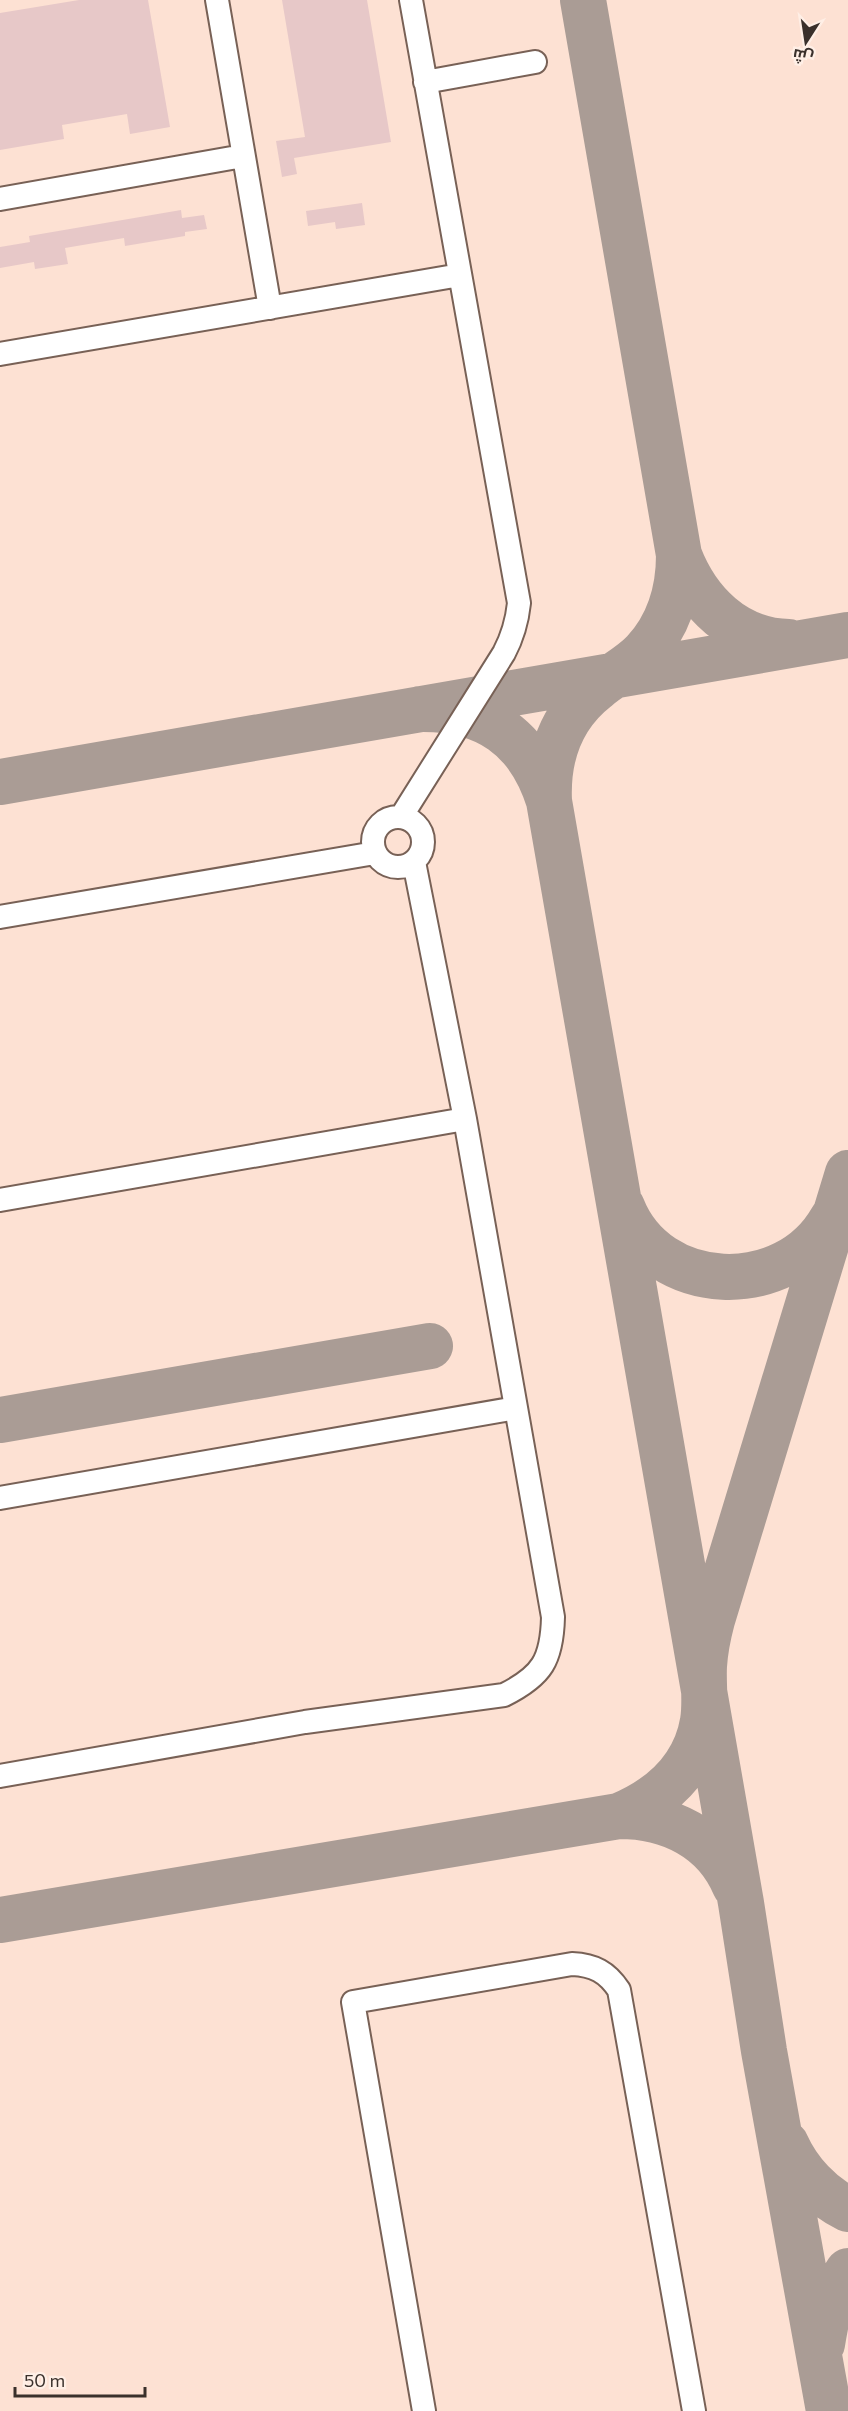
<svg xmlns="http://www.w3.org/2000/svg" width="848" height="2411" viewBox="0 0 848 2411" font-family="Commissioner,Cairo,sans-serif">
<rect width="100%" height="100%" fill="#ffefe6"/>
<!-- built -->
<path fill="#fde1d3" d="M0,0h848v2411h-848z"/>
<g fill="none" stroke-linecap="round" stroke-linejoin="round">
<!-- taxiway -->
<path stroke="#aa9c95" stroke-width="46" d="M583,0l96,555c18,47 56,86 110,87
M420,709c66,-1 109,28 129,92l192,1102 23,148 65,360
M0,782l848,-147
M549,801c-2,-44 12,-85 48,-113 15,-13 33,-21 47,-36 25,-27 35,-61 35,-97
M622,1207c35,89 164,93 210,12
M0,1420l430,-74
M619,1816c43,-18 76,-47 84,-95 3,-18 0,-37 1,-55 1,-16 4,-31 8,-46l136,-447
M0,1920l619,-104c50,0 96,22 116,70
M786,2144c12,27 35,52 62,65
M822,2344c5,-31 8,-46 26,-73"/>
</g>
<!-- building -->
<path fill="#e7c8c8" d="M79,0h69l22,127 -40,7 -3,-20 -65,11 2,14 -64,11v-137z
M282,0h85l24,142 -97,16 3,16 -15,3 -6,-36 29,-4z
M362,203l3,22 -29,4 -1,-7 -27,4 -2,-15z
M181,210l1,8 22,-3 3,14 -22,3v4l-60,10 -1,-8 -59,10 3,16 -33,5 -1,-7 -34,6v-21l30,-5 -1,-6z"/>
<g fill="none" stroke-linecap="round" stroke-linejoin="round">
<!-- minor casing -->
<g stroke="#786156" stroke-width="26">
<path id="minor" d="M217,0l53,308
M425,82l110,-20
M0,199l243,-43
M0,354l460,-79
M373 842a25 25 0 1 1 50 0a25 25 0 1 1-50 0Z
M401,817l103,-164c9,-17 13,-31 15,-50l-108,-603
M0,917l375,-64
M0,1200l465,-81
M0,1498l516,-90
M0,1776l305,-54 199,-27c38,-19 48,-35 49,-78l-88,-498 -51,-257
M424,2411l-71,-409 219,-38c22,1 35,8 47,26l75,421"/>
</g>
<!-- minor -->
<use href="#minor" stroke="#fff" stroke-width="22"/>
</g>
<!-- north arrow -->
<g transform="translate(806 42) rotate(192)" stroke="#ffefe6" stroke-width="4.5" paint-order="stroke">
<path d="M0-4.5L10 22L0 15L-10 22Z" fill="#3a302b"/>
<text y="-9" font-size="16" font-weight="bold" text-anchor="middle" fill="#3a302b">ش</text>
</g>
<!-- scale -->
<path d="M15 2387v9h130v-9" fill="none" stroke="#3a302b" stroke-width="3"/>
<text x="24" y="2387" font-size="18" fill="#3a302b" stroke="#ffefe6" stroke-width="4.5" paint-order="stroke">50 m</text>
</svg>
